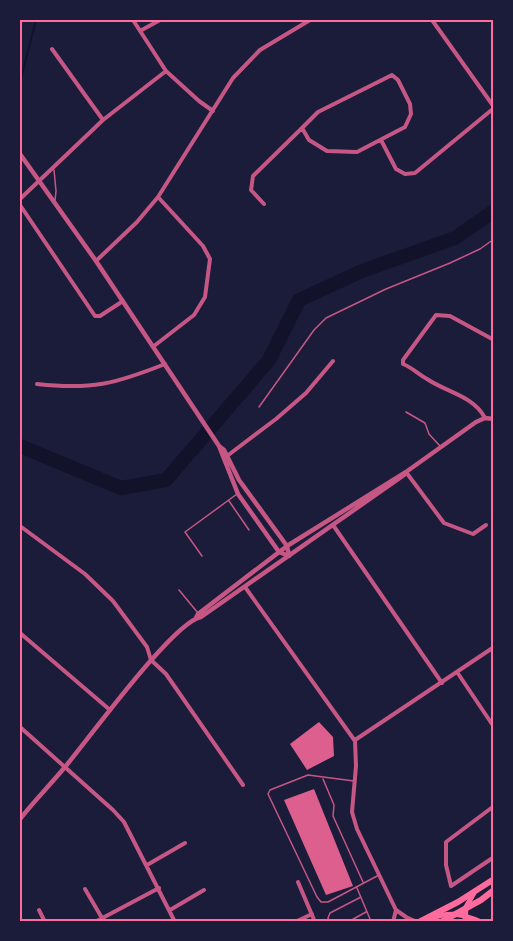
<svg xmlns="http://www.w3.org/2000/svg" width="513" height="941" viewBox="0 0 513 941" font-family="Manrope,sans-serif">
<rect width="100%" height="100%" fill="#1b1b3a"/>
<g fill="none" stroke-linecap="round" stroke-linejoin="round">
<!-- stream -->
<path stroke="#12122b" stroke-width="2" d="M20,82l16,-62"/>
<!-- river -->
<path stroke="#12122b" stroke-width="14" d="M20,446l101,42 45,-8 103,-120 30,-60 63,-29 93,-33 39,-27"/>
</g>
<!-- building -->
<path fill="#dd5f8e" d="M319,722l14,15 1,19 -27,14 -17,-26z
M314,789l39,97 -27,9 -42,-95z"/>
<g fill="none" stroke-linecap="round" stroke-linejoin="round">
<!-- service -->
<path stroke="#c65784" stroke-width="1.5" d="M54,170l2,21 -1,10
M259,407l55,-77 12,-12 60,-29 64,-26 30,-14 14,-10
M406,412l19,11 4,11 11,12
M229,501l20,29
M202,556l-17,-24 52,-38
M179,590l19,23
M323,779l11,26 -1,11 30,66
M354,781l-46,-6 -38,15 -2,4 49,103 4,5h7l51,-27
M357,888l13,31
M329,922l-1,-4 2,-5 31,-16
M348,922l18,-10"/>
<!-- minor -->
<path stroke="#c65784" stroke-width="4" d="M133,20l33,51 33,30 14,10
M432,20l62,87
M140,31l20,-11
M52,49l51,71
M392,75l6,5 12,24 1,10 -6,13 -48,25 -30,-1 -18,-11 -7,-12 16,-16z
M381,140l15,29 9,5 10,-1 79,-65
M20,199l83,-79 63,-49
M264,204l-13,-14 2,-14 49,-48
M20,205l75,111h5l23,-15
M96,261l41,-39 21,-25 75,-119 27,-28 50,-30
M154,346l40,-31 11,-18 5,-38 -7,-13 -45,-49
M37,384c54,6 78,0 128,-20
M485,418c-11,-22 -39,-26 -58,-39 -9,-5 -14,-11 -24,-15v-4l33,-45 14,1 44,24
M227,456l49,-37 30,-26 27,-32
M406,472l38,51 29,11 13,-9
M333,525l109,158
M20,526l65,48 28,27 34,46 4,13 15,14 77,111
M245,587l110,154 1,25 -4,46 5,17 39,81 10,7 11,5
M20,633l90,77
M457,672l37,55
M20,727l93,83 11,12 51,100
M355,740l139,-93
M494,806l-48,36v23l5,21 43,-29
M147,865l38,-22
M298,882l17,40
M85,889l17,29
M39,910l6,12
M170,910l34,-20
M95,922l64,-34
M295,922l17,-8
M393,922l3,-12"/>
<!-- tertiary -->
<path stroke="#c65784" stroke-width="4.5" d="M20,154l76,107 123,185 5,4 15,30 48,66 2,10
M219,446l19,48 41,58 10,4
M196,618l2,-4 89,-68 119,-74
M20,819c14,-18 30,-34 45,-52 23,-27 108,-145 136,-150l203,-142 2,-3 70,-50 9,-4 9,1"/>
<!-- secondary -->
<path stroke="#ff6b9d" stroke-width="5" d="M431,919c18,-8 32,-5 50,3
M465,922l1,-15 8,-14"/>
<!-- primary -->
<path stroke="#ff6b9d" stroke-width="6" d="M419,922l39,-20 36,-23
M441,922l40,-22 13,-10"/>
</g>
<!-- border -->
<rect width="513" height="941" fill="none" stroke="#1b1b3a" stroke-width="42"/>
<rect x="21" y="21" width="471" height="899" fill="none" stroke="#ff6b9d" stroke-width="2"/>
</svg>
